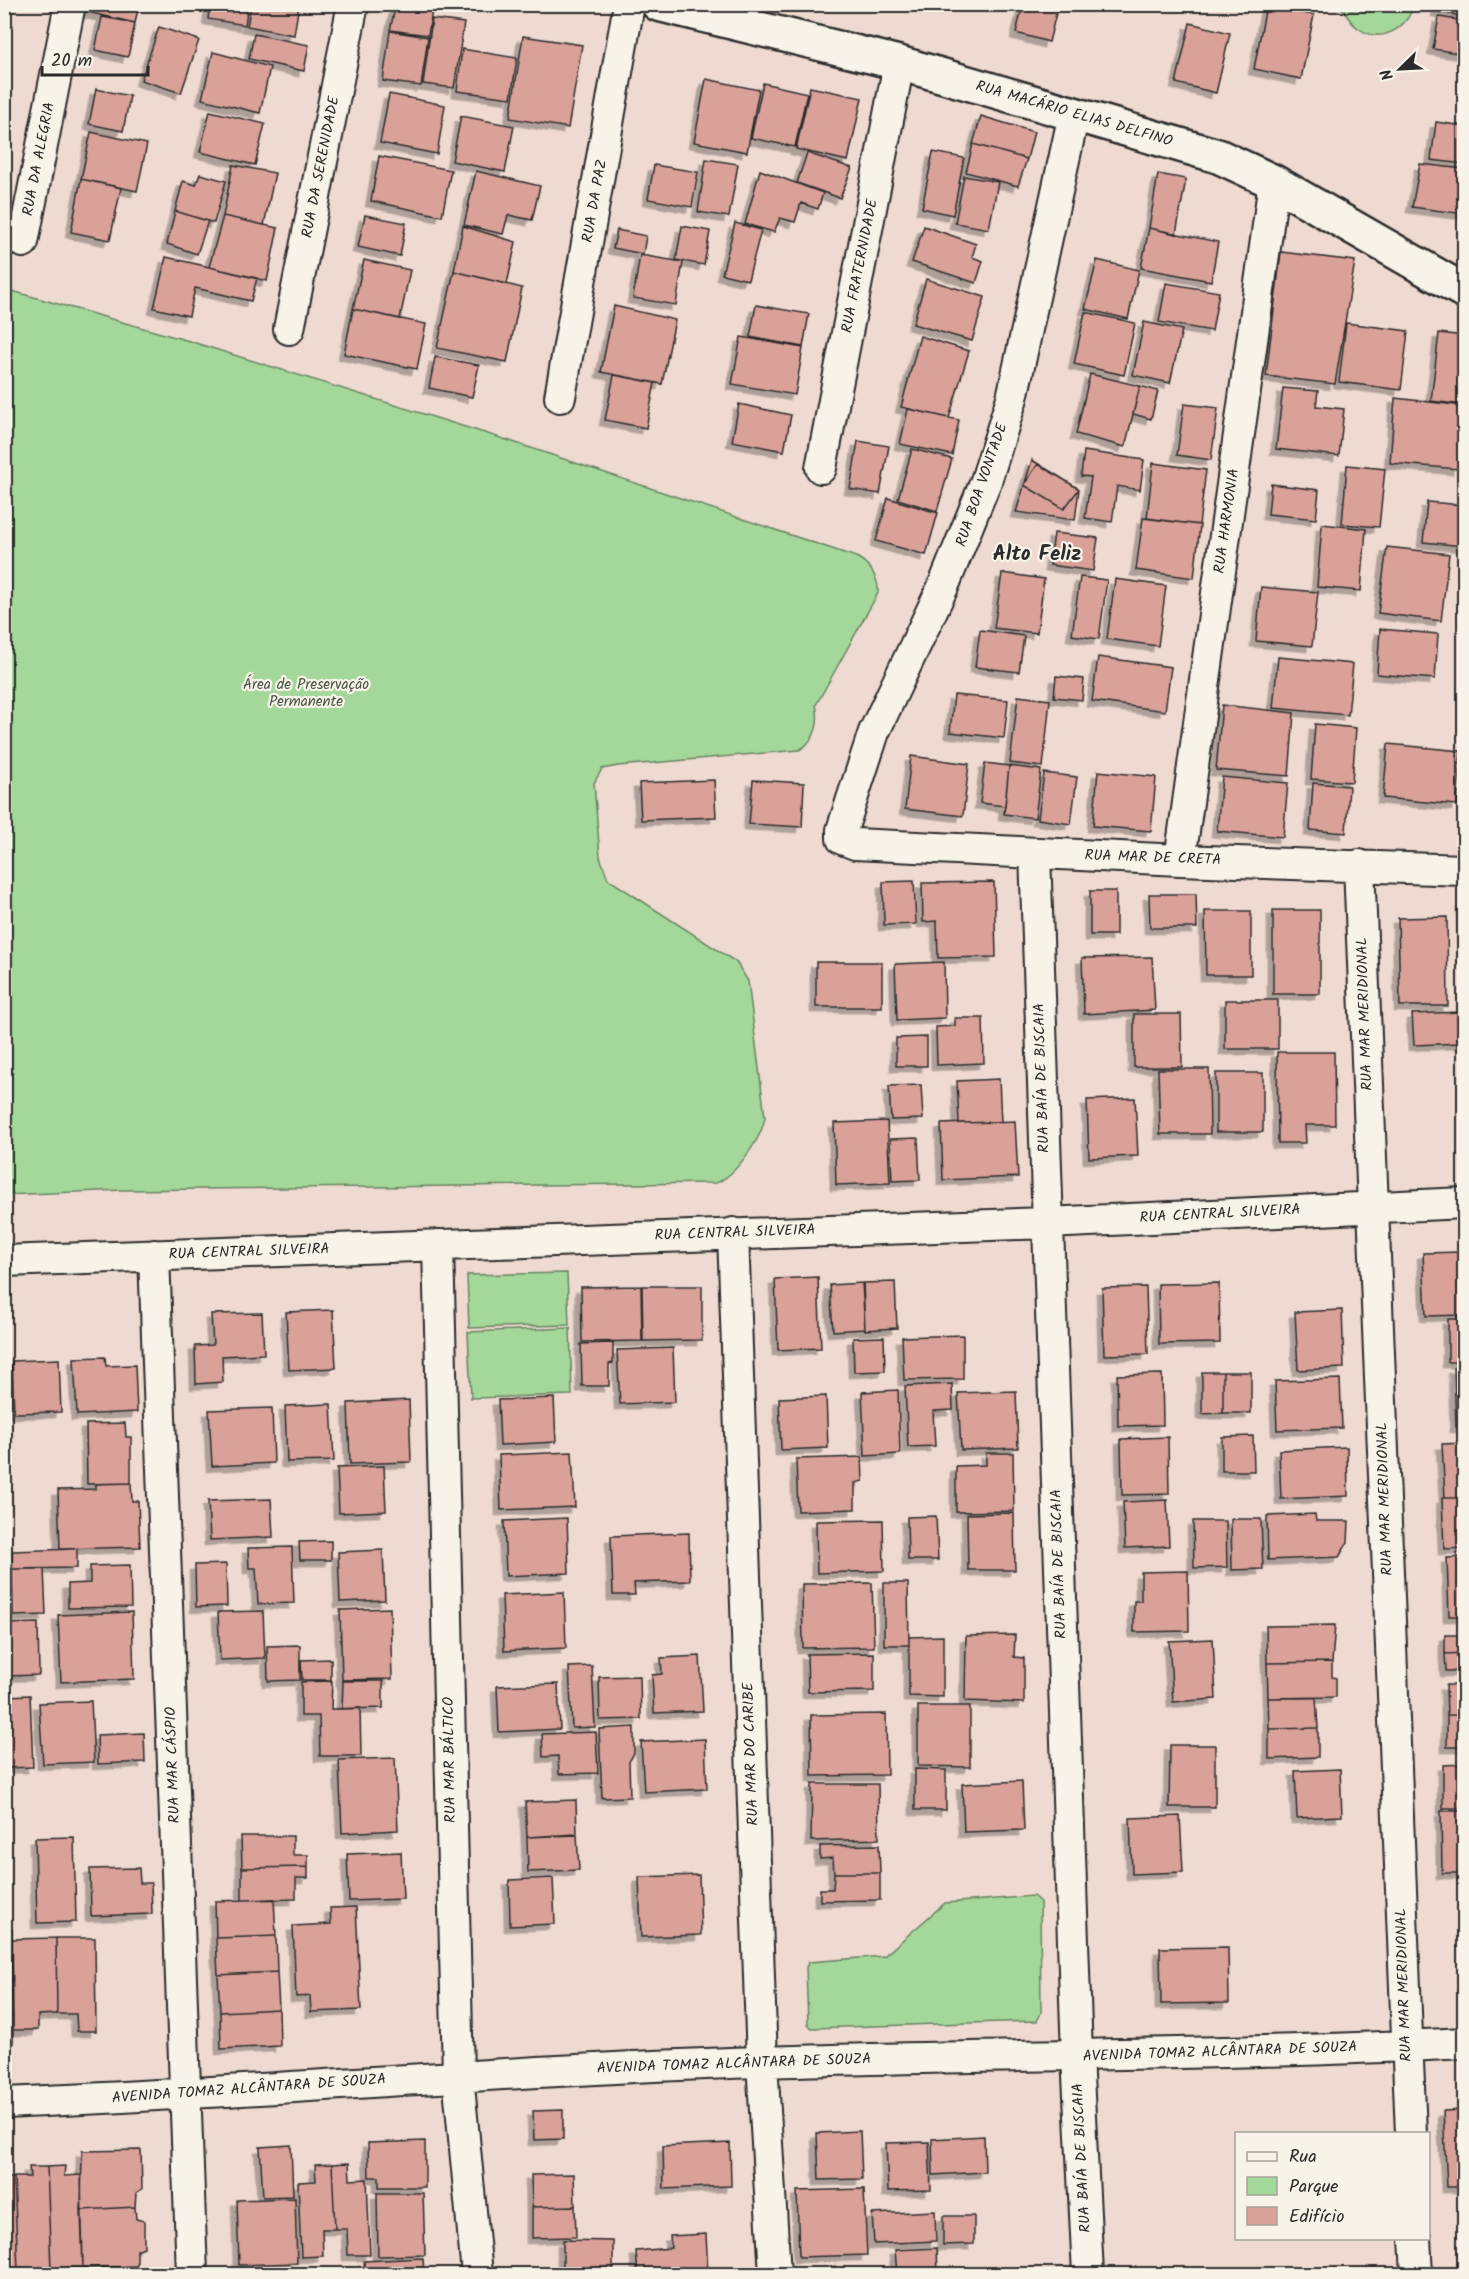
<svg xmlns="http://www.w3.org/2000/svg" width="1469" height="2279" viewBox="0 0 1469 2279" font-family="Kalam,sans-serif">
<defs>
<filter id="shadow"><feDropShadow dx="-5.5" dy="5.5" stdDeviation="0" flood-color="#0004"/></filter>
</defs>
<rect width="100%" height="100%" fill="#eedad0"/>
<filter id="ink" filterUnits="userSpaceOnUse"><feTurbulence type="fractalNoise" baseFrequency=".0167" numOctaves="2"/><feDisplacementMap in="SourceGraphic" scale="12" xChannelSelector="R" yChannelSelector="G"/><feConvolveMatrix kernelMatrix="1 2 1 2 8 2 1 2 1" color-interpolation-filters="sRGB"/></filter>
<g filter="url(#ink)">
<!-- green -->
<path fill="#a4d89a" stroke="#688262" stroke-width="1.5" d="M1340,5h74c-8,24 -33,40 -56,23 -8,-5 -13,-16 -18,-23z
M5,289l184,52 318,99 349,117c13,6 23,21 22,36l-62,112c4,17 0,36 -17,45l-181,16 -16,3 -8,14 6,74 8,22 128,83 12,19 17,136c-3,21 -29,58 -49,66l-593,7 -118,5z
M567,1273l2,52 -100,3 -2,-53z
M570,1328l2,67 -101,3 -3,-66z
M1033,1896l7,6 1,111 -4,8 -225,7 -4,-4 -2,-57 3,-5 75,-6 61,-53z"/>
<!-- building -->
<path fill="#daa199" stroke="#2b2b2b" stroke-width="1.5" filter="url(#shadow)" d="M85,4h54l-4,19 -52,-12z
M210,4h38l-3,21 -37,-6z
M251,4h48l-5,31 -47,-9z
M396,4h37l-5,31 -38,-5z
M1023,4l35,1 -9,37 -33,-9z
M1439,4h25v13l-27,-6z
M1266,6l48,9 -13,64 -47,-10z
M102,17l33,6 -7,34 -33,-7z
M1439,17l25,4v33l-31,-5z
M432,19l32,4 -10,65 -31,-4z
M1190,23l40,10 -14,60 -40,-10z
M159,27l40,13 -18,53 -40,-13z
M390,31l38,6 -7,49 -38,-5z
M254,34l55,11 -5,26 -55,-12z
M523,36l59,9 -14,83 -58,-10z
M462,49l55,9 -6,40 -54,-7z
M213,52l57,15 -10,46 -58,-14z
M706,79l53,11 -12,62 -53,-10z
M763,83l44,10 -12,54 -44,-9z
M810,87l52,11 -14,63 -52,-12z
M96,89l34,7 -7,35 -34,-7z
M389,94l56,11 -8,49 -57,-11z
M210,111l55,13 -10,41 -55,-13z
M461,116l53,10 -9,46 -53,-11z
M981,116l53,16 -7,27 -54,-15z
M1436,122l28,4v38l-33,-4z
M91,132l56,12 -10,47 -56,-12z
M973,144l54,15 -9,27 -52,-14z
M933,152l31,6 -11,57 -31,-7z
M807,153l45,15 -12,30 -43,-15z
M379,156l72,14 -9,46 -71,-15z
M706,159l32,5 -9,53 -31,-5z
M1420,164l44,5v45l-52,-7z
M233,165l42,8 -11,52 -41,-9z
M654,165l44,7 -6,35 -44,-8z
M760,170l63,23 -5,16 -17,-6 -6,19 -15,-4 -6,14 -29,-8z
M476,171l64,15 -8,34 -24,-5 -5,19 -39,-9z
M200,174l26,7 -12,42 -39,-12 8,-30 13,4z
M1158,174l28,5 -10,55 -27,-6z
M964,176l34,6 -9,47 -34,-6z
M81,179l40,9 -11,52 -39,-8z
M175,211l33,10 -11,33 -30,-10z
M365,215l41,8 -6,33 -42,-9z
M223,216l55,12 -11,53 -58,-14z
M735,223l26,7 -13,50 -26,-6z
M463,226l53,16 -9,42 -53,-13z
M682,226l28,5 -6,34 -28,-5z
M924,226l52,18 -4,13 11,4 -7,22 -64,-21z
M1149,228l69,14 -7,39 -70,-13z
M617,230l29,6 -3,18 -30,-6z
M1281,252l74,9 -20,123 -69,-8z
M640,255l43,7 -7,43 -43,-7z
M166,257l91,21 -6,23 -56,-13 -6,28 -35,-8z
M364,260l46,10 -10,49 -47,-10z
M1097,260l42,10 -11,49 -43,-10z
M454,271l68,17 -15,74 -70,-14z
M926,279l59,18 -13,44 -59,-17z
M1166,283l53,9 -7,39 -53,-9z
M756,305l53,9 -6,33 -53,-10z
M614,306l61,14 -13,64 -61,-12z
M353,309l73,15 -9,45 -73,-15z
M1085,312l50,11 -11,52 -50,-11z
M1144,322l38,8 -12,53 -37,-8z
M1346,323l62,8 -7,59 -62,-8z
M1439,333l25,3v69l-33,-4z
M920,336l49,15 -20,67 -48,-11z
M741,337l62,11 -8,47 -63,-11z
M435,357l44,8 -7,32 -43,-9z
M1090,374l50,12 -15,61 -49,-13z
M614,375l41,8 -9,45 -41,-8z
M1140,386l18,5 -7,28 -18,-5z
M1283,388l35,3 -2,15 28,3 -5,47 -63,-7z
M1395,398l69,8 -6,63 -68,-6z
M739,404l52,11 -7,36 -52,-10z
M1184,404l34,4 -7,52 -34,-5z
M908,409l51,11 -7,35 -52,-11z
M858,441l31,5 -9,48 -30,-5z
M912,449l40,10 -15,52 -39,-12z
M1084,451l60,9 -4,30 -23,-4 -5,36 -27,-4 6,-41 -10,-1z
M1032,460l47,29 -4,31 -59,-8z
M1153,463l53,7 -7,55 -52,-7z
M1038,464l41,25 -15,20 -40,-24z
M1347,465l38,4 -6,58 -37,-3z
M1271,484l48,6 -3,29 -48,-5z
M888,498l50,15 -12,42 -50,-14z
M1427,502l37,3v41l-41,-4z
M1143,518l57,7 -6,53 -58,-8z
M1322,524l44,5 -5,62 -44,-4z
M1054,533l44,5 -5,33 -43,-6z
M1387,547l62,7 -8,67 -63,-8z
M1002,573l42,6 -7,54 -43,-5z
M1080,577l27,3 -8,59 -27,-4z
M1115,579l51,7 -8,60 -51,-7z
M1261,587l57,5 -6,54 -56,-5z
M1380,629l58,5 -3,45 -58,-5z
M980,630l44,6 -5,36 -44,-5z
M1098,657l73,10 -6,44 -73,-10z
M1278,657l75,7 -5,51 -75,-7z
M1056,676l28,3 -2,21 -28,-3z
M954,695l54,5 -4,38 -54,-6z
M1018,696l32,4 -7,67 -33,-4z
M1222,705l72,8 -5,63 -73,-6z
M1315,724l41,4 -4,54 -41,-3z
M1388,744l73,7 -4,54 -74,-7z
M911,756l58,8 -6,52 -58,-7z
M985,763l24,3 -4,40 -25,-3z
M1009,766l32,4 -6,48 -31,-4z
M1098,771l58,6 -5,54 -58,-5z
M1044,773l33,4 -6,47 -33,-5z
M1222,777l66,6 -5,54 -66,-6z
M714,780l2,37 -75,3 -2,-37z
M753,780l51,3 -2,44 -53,-3z
M1313,783l36,3 -3,47 -36,-3z
M914,881l2,43 -32,1 -1,-43z
M994,882l2,75 -58,1 -1,-37 -14,1 -1,-39z
M1090,891h26v44h-26z
M1149,894h47l1,34h-47z
M1464,902v59l-2,-58z
M1273,910h47v84h-47z
M1205,911h46v64h-45z
M1447,917l1,89h-48l-2,-88z
M1152,957l3,53 -71,4 -2,-56z
M816,962h66v45h-66z
M944,962l1,56 -48,2 -2,-56z
M1225,1000h53v49h-53z
M1460,1012l2,31 -48,2 -2,-31z
M1134,1014h47l1,53h-48z
M955,1018h28l1,45 -47,2 -1,-38 19,-1z
M927,1037v29h-31v-28z
M1277,1052h57l1,73h-30l1,18h-28z
M1158,1069h51l1,65h-50z
M1216,1073h47v59h-47z
M999,1079l2,43 -42,1 -2,-42z
M921,1085l2,34 -32,1 -2,-34z
M1135,1098l3,58 -49,2 -2,-58z
M887,1121l3,62 -54,2 -2,-62z
M1015,1121l3,56 -75,3 -2,-56z
M918,1138l2,42 -28,1 -2,-42z
M1461,1252l3,63 -38,1 -3,-63z
M818,1277l3,71 -43,2 -3,-71z
M895,1282l2,46 -32,2 -2,-47z
M862,1283l3,46 -32,2 -3,-46z
M1219,1283l1,60 -61,1 -1,-60z
M641,1286l1,55 -60,1 -1,-55z
M642,1286h60v54l-59,1z
M1146,1287l2,67 -44,1 -2,-67z
M333,1310l3,58 -47,2 -3,-58z
M1342,1310l2,58 -46,2 -3,-58z
M262,1313l2,41 -42,2 1,26 -27,2 -1,-38 18,-1 -2,-31z
M1448,1319h16v43h-16z
M963,1335v44l-59,1 -2,-43z
M884,1337l1,34 -31,1 -1,-34z
M613,1343v20l-4,1v22h-27l-1,-42z
M673,1348l2,54 -55,2 -3,-54z
M105,1357l1,9 29,-1 2,47 -60,3 -3,-57z
M59,1359l2,53 -47,1 -2,-52z
M1454,1368h10v59h-8z
M1202,1372h21v41l-21,1z
M1223,1372h28v41h-28z
M1162,1374l1,51 -45,1 -1,-51z
M1340,1379l2,49 -65,2 -2,-49z
M952,1384l1,26 -20,1 2,35 -27,1 -3,-61z
M898,1390l2,64 -35,2 -3,-64z
M1016,1391l2,57 -57,2 -3,-57z
M826,1396l2,52 -47,2 -2,-52z
M554,1398l2,44 -56,3 -2,-45z
M409,1400l2,62 -61,2 -2,-61z
M331,1404l3,57 -47,1 -2,-56z
M272,1408l2,55 -62,3 -3,-56z
M125,1423l1,14h5v46l-44,1 -1,-60z
M1253,1436l1,35h-32v-34z
M1168,1437l1,57 -47,1 -1,-56z
M1464,1443v55h-19l-3,-54z
M1347,1447l1,49 -67,3 -2,-49z
M572,1452l3,55 -74,3 -2,-55z
M986,1453h27l1,58 -58,1v-46l30,-1z
M862,1457l1,24 -8,2v26l-57,2 -2,-52z
M384,1466l2,45 -47,2 -2,-45z
M131,1483l1,18h6l2,46 -80,2 -2,-59 38,-1v-5z
M1442,1498h22v50l-20,1z
M271,1499l2,38 -63,3 -2,-39z
M1167,1500l2,46 -44,2 -2,-46z
M1014,1513l1,57h-47l-1,-56z
M1315,1514l1,7h33l-1,21 -9,15 -71,3 -1,-44z
M936,1516l2,44h-30l-1,-43z
M567,1518l2,55 -63,3 -2,-55z
M1231,1519h30l2,50 -31,1z
M883,1520l1,51 -67,2 -1,-52z
M1193,1521h33l1,46 -33,1z
M689,1533l1,48 -56,2 1,12h-22l-2,-59z
M331,1541v19h-31l-1,-18z
M292,1547l2,56 -36,1 -2,-36h-7l-1,-20z
M77,1549v19l-65,1v-18z
M383,1550l2,50 -45,2 -2,-50z
M1464,1557v59h-15l-2,-58z
M226,1564l1,42 -31,1 -1,-42z
M130,1565l1,42 -63,1v-24l22,-1v-17z
M12,1569h32l2,46 -33,1z
M1188,1571l1,60 -55,1v-31h7v-29z
M872,1583l2,64 -71,1 -1,-64z
M884,1583h24l1,62h-25z
M564,1592l2,56 -62,3 -2,-56z
M390,1608l2,71 -50,1 -2,-70z
M263,1611l2,47 -45,2 -2,-48z
M132,1612l2,67 -73,3 -3,-67z
M38,1623l1,52 -35,1v-52z
M1335,1625l-3,37 -65,1 -1,-37z
M1015,1635l-1,22 10,1v45l-59,-2 1,-65z
M1445,1635h19v18l-19,1z
M943,1636v61l-34,-1v-59z
M1213,1639l3,60 -43,3 -4,-61z
M300,1645v35l-32,1 -1,-35z
M874,1653v38l-66,1 -1,-38z
M1464,1653v18h-18l-1,-17z
M700,1656l3,55 -49,2 -2,-38 10,-1 -1,-16z
M331,1659v21h-29l-1,-20z
M1332,1662v15l4,1v19l-68,1 -1,-35z
M592,1666l3,61 -23,1 -3,-61z
M640,1676l1,43 -41,1 -1,-43z
M332,1681l-1,28 29,-1 1,48h-41l-1,-40h-18v-34z
M343,1681h40v27l-41,1z
M558,1684l2,45 -61,3 -2,-46z
M1446,1685h18v30h-17z
M30,1695l3,72 -26,1 -3,-72z
M1268,1698h48l2,30 -49,1z
M91,1701l3,61 -51,2 -4,-61z
M918,1706h52v61l-52,-1z
M886,1714l1,61 -75,1 -1,-61z
M1447,1715h17v32h-17z
M634,1727v26l-5,9 1,35 -28,1 -3,-69z
M1318,1728v29l-49,2v-30z
M596,1732l2,41 -39,1 -1,-18 -15,1 -1,-23z
M144,1733l1,29 -47,2 -1,-29z
M705,1739l2,50 -63,3 -3,-50z
M1170,1745h45v62h-46z
M395,1758l3,72 -56,3 -3,-73z
M1464,1764v44h-21v-43z
M915,1769l31,1v40h-31z
M1340,1769l2,47 -45,2 -2,-47z
M1022,1781l2,49 -60,2 -2,-48z
M812,1784h66l1,55 -68,2z
M576,1800l1,34 -50,3 -2,-35z
M1441,1811h23v62h-22z
M1180,1816l3,56 -51,2 -2,-56z
M577,1835l2,35 -51,2 -1,-35z
M241,1836h52v19h15v12l-66,1z
M74,1837l2,85 -39,1 -2,-85z
M879,1845l1,28h-46l-1,-15 -13,1v-13z
M401,1852l2,47 -54,2 -2,-47z
M308,1867v11h-12v21l-54,1v-32z
M139,1868l1,15h11l1,31 -61,2 -1,-47z
M834,1873h46v27l-60,1v-12h13z
M699,1875l2,60 -60,2 -2,-60z
M553,1878l2,46 -45,2 -1,-46z
M274,1899l2,37 -60,2 -1,-37z
M356,1907l5,103 -50,2 -1,-16 -14,1 -3,-71 38,-2 -1,-16z
M4,1929h8v22h-8z
M276,1936l1,36 -59,3 -2,-37z
M56,1938h39l1,93h-19l-1,-17h-19z
M56,1938l1,76 -19,1v15h-25l-1,-91z
M1228,1947l1,56 -68,1 -1,-56z
M4,1951h8v28h-8z
M277,1972l2,37 -59,3 -2,-37z
M4,1991h8l1,25h-9z
M279,2009l1,37 -59,3 -1,-37z
M4,2016h9v27h-9z
M563,2110v29l-29,1 -1,-29z
M1464,2110v77h-17l-4,-76z
M860,2131l2,48 -43,1 -2,-47z
M984,2136l1,36 -52,3 -1,-36z
M425,2141v46h-46v-10h-10l-1,-34z
M929,2142l2,48 -43,1 -2,-48z
M730,2143l1,43 -67,3 -1,-43z
M291,2145l2,51 -30,1 -3,-50z
M141,2150l1,39 -6,4 -1,14 -54,3 1,-59z
M349,2163l1,17 17,-1 3,76h-22l-1,-26h-12l-3,-65z
M332,2164l3,65h-13l1,27 -22,1 -3,-75 18,-1 -1,-16z
M65,2166l-1,10 17,-1 2,93 -32,1 -4,-102z
M29,2167h18l4,102 -33,1 -4,-93h16z
M574,2174l1,32 -43,1 -1,-32z
M4,2178h10l4,92 -14,1z
M864,2189l3,66 -68,2 -2,-66z
M377,2193h46l2,62 -47,1z
M295,2198l2,65 -58,2 -2,-65z
M575,2206l1,31 -44,1v-31z
M135,2207l1,12 8,2v26l-7,3v16l-54,2 -2,-58z
M935,2211l1,30 -62,3 -2,-30z
M943,2216h31v28l-31,1z
M706,2234l2,40h-70l-2,-23 35,-3 -1,-12z
M563,2240l50,1v33h-50z
M937,2248l1,26h-41l-2,-24z
M423,2258l1,16h-59l-1,-13z
M147,2271v3h-61v-1z"/>
<g fill="none" stroke-linecap="round" stroke-linejoin="round">
<!-- minor casing -->
<g stroke="#2b2b2b" stroke-width="34">
<path id="minor" d="M1074,114l-62,284 -26,83 -43,106 -69,145 -32,98v9l13,5 325,16 284,10
M23,242l47,-238
M289,329l64,-325
M560,397l69,-393
M821,468l78,-405
M1035,853l42,1203 11,218
M1180,860l94,-678
M1359,865l52,1269
M733,1233l29,829 13,212
M438,1245l20,830 19,199
M154,1255l38,1019
M4,1261l1043,-38 417,-20
M4,2103c252,-11 504,-33 756,-41 235,-8 470,-6 704,-19
M1415,2238l2,36"/>
</g>
<!-- secondary casing -->
<g stroke="#2b2b2b" stroke-width="38">
<path id="secondary" d="M658,4l241,59 319,93 56,26 190,109"/>
</g>
<!-- minor -->
<use href="#minor" stroke="#f7f3e8" stroke-width="30"/>
<!-- secondary -->
<use href="#secondary" stroke="#f7f3e8" stroke-width="33"/>
</g>
</g>
<g text-anchor="middle" dominant-baseline="central" stroke-width="4.5" stroke-linejoin="round" paint-order="stroke">
<!-- street labels -->
<g font-size="15" fill="#2b2b2b" stroke="#f7f3e8">
<text transform="translate(1074 114) rotate(16)">RUA MACÁRIO ELIAS DELFINO</text>
<text transform="translate(39 159) rotate(-79)">RUA DA ALEGRIA</text>
<text transform="translate(321 167) rotate(-79)">RUA DA SERENIDADE</text>
<text transform="translate(595 201) rotate(-80)">RUA DA PAZ</text>
<text transform="translate(860 266) rotate(-79)">RUA FRATERNIDADE</text>
<text transform="translate(982 485) rotate(-71)">RUA BOA VONTADE</text>
<text transform="translate(1227 521) rotate(-82)">RUA HARMONIA</text>
<text transform="translate(1153 858) rotate(2)">RUA MAR DE CRETA</text>
<text transform="translate(1365 1014) rotate(-92)">RUA MAR MERIDIONAL</text>
<text transform="translate(1042 1078) rotate(-92)">RUA BAÍA DE BISCAIA</text>
<text transform="translate(1220 1214) rotate(-3)">RUA CENTRAL SILVEIRA</text>
<text transform="translate(735 1233) rotate(-2)">RUA CENTRAL SILVEIRA</text>
<text transform="translate(249 1252) rotate(-2)">RUA CENTRAL SILVEIRA</text>
<text transform="translate(1385 1499) rotate(-92)">RUA MAR MERIDIONAL</text>
<text transform="translate(1059 1564) rotate(-92)">RUA BAÍA DE BISCAIA</text>
<text transform="translate(751 1754) rotate(-92)">RUA MAR DO CARIBE</text>
<text transform="translate(450 1760) rotate(-91)">RUA MAR BÁLTICO</text>
<text transform="translate(173 1765) rotate(-92)">RUA MAR CÁSPIO</text>
<text transform="translate(1404 1985) rotate(-92)">RUA MAR MERIDIONAL</text>
<text transform="translate(1220 2052) rotate(-2)">AVENIDA TOMAZ ALCÂNTARA DE SOUZA</text>
<text transform="translate(734 2064) rotate(-2)">AVENIDA TOMAZ ALCÂNTARA DE SOUZA</text>
<text transform="translate(249 2089) rotate(-4)">AVENIDA TOMAZ ALCÂNTARA DE SOUZA</text>
<text transform="translate(1082 2158) rotate(-93)">RUA BAÍA DE BISCAIA</text>
</g>
<!-- park labels -->
<g font-size="15" fill="#495647" stroke="#f7f3e8">
<text x="306" y="685">Área de Preservação<tspan x="306" dy="17">Permanente</tspan></text>
</g>
<!-- district labels -->
<g font-size="21" font-weight="bold" fill="#2b2b2b" stroke="#f7f3e8">
<text x="1037" y="554">Alto Feliz</text>
</g>
</g>
<!-- margin -->
<rect width="1469" height="2279" fill="none" stroke="#f7f3e8" stroke-width="24"/>
<rect x="12" y="12" width="1445" height="2255" fill="none" stroke="#2b2b2b" stroke-width="2" filter="url(#ink)"/>
<!-- legend -->
<rect x="1235" y="2132" width="195" height="108" fill="#f7f3e8" stroke="#a5a39c" stroke-width="1.5"/>
<rect x="1247" y="2152" width="30" height="9" fill="#f7f3e8" stroke="#a5a39c" stroke-width="1.5"/>
<text x="1289" y="2162" font-size="18" fill="#2b2b2b">Rua</text>
<rect x="1247" y="2177" width="30" height="18" fill="#a4d89a" stroke="#a5a39c" stroke-width="1.5"/>
<text x="1289" y="2192" font-size="18" fill="#2b2b2b">Parque</text>
<rect x="1247" y="2207" width="30" height="18" fill="#daa199" stroke="#a5a39c" stroke-width="1.5"/>
<text x="1289" y="2222" font-size="18" fill="#2b2b2b">Edifício</text>
<!-- north arrow -->
<g transform="translate(1400 69) rotate(246)" stroke="#f7f3e8" stroke-width="4.5" paint-order="stroke">
<path d="M0-4.5L10 22L0 15L-10 22Z" fill="#2b2b2b"/>
<text y="-9" font-size="16" font-weight="bold" text-anchor="middle" fill="#2b2b2b">N</text>
</g>
<!-- scale -->
<path d="M42 66v9h106v-9" fill="none" stroke="#2b2b2b" stroke-width="3"/>
<text x="51" y="66" font-size="18" fill="#2b2b2b" stroke="#f7f3e8" stroke-width="4.5" paint-order="stroke">20 m</text>
</svg>
